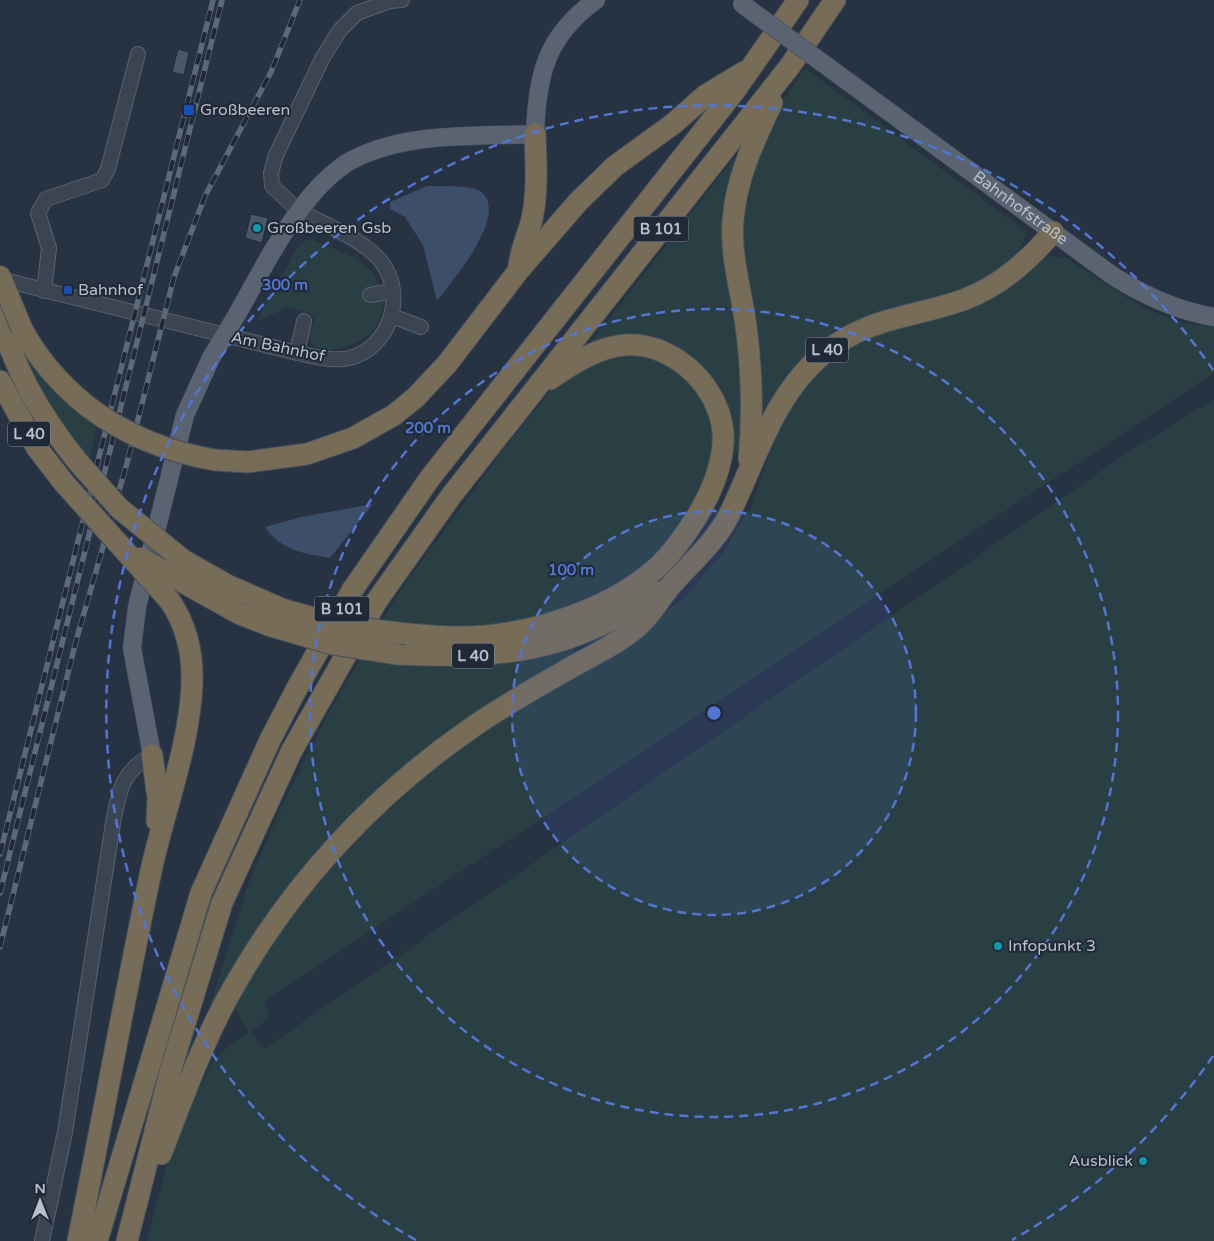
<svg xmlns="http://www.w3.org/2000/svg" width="1214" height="1241" viewBox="0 0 1214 1241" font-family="'Varela Round',sans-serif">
<rect width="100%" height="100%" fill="#273242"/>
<!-- green -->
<path fill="#293f43" d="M805,68l222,164 -9,23 -14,13 -36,21 -100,27 -133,138 -26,18 -33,63 -48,43 -65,34 11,42 -176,121 -198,262 50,-158 31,-71 46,-92 74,-127 104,-142 95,-117 134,-172 23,-9 16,-34z
M310,239l46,19 17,14 6,13 -11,3 3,11 13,2c-1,35 -31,46 -62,51 -19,-14 -12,-18 -6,-37l-27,-8 -33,15 41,-74 7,-7z
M1048,256l17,1 76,50 40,15 33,5v46l-950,629 6,16 -20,14 15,16 865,-597 84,-52v842h-1067l27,-105 42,-80 33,-24 -16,-26 37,-65 68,-86 67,-67 86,-64 135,-84 57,-41 40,-46 29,-49 19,-55 23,-52 38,-39 33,-20 133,-44z
M18,338l73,81 -1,4 7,5 -8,32c-31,-35 -57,-77 -71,-122z"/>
<!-- water -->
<path fill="#3d4e6a" d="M427,186c11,0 44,-1 53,5 31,22 -28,90 -43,110l-14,-56 -18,-28 -15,-8v-7z
M373,504l-43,54c-25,-4 -50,-8 -65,-31l36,-10z"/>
<!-- building -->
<path fill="#4b5668" stroke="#222b39" d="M178,49l11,3 -5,23 -12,-3z
M251,214l17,4 -6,25 -17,-5z"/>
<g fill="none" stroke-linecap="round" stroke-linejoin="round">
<!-- minor casing -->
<g stroke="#59626f" stroke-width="16">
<path id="minor" d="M0,279l297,74c16,3 39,10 56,4 35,-11 51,-56 33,-88 -14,-27 -61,-44 -87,-58l-27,-25 -1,-13 5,-18 47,-98 17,-27 17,-17 33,-12 12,-1
M44,291l5,-43 -11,-35 8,-14 56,-19 6,-11 30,-115
M370,295l23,-4
M392,316l29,11
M297,353l7,-32
M42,1241l23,-109 48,-309c6,-31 8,-51 39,-68"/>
</g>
<!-- major casing -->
<g stroke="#454d5b" stroke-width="19">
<g id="major">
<path id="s1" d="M839,75l274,201c32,20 64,35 101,41"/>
<path d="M239,311c18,-32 39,-73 61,-101 12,-17 28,-34 45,-46 55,-33 128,-27 190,-30 2,-59 11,-98 61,-134"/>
<path d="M152,755l-20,-107 5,-41 48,-192 26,-57"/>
</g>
</g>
<!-- highway casing -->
<g stroke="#464f5c" stroke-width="23">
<path id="highway" d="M519,267c1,-17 9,-31 13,-48 6,-28 4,-57 3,-85
M0,315c13,54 44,105 78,147
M22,329c16,30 39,56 65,77
M0,381l37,67 27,35
M749,459c4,-42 3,-83 -2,-125 -4,-39 -17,-74 -14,-113 3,-43 21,-80 39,-118
M215,460l33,2 59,-8 46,-16 41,-23 21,-17 32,-34 72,-94 59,-68 37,-36 58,-42 33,-29 38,-23
M183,560l44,25 55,24
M177,579l63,35 31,12
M407,634c16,1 32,3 49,3 64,1 148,-24 197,-66 16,-13 30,-33 41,-50 14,-22 27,-50 29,-77 4,-51 -47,-103 -98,-99 -27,2 -53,19 -75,34
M396,654c107,5 172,-1 263,-62
M152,755l6,43 -1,23
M161,1154c22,-56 42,-114 72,-166 58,-103 140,-192 237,-259 35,-25 72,-45 109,-66 22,-12 49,-25 66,-44 11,-11 18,-26 29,-37 19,-21 42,-41 55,-67 27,-55 44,-119 93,-160 44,-38 90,-37 141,-55 37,-14 65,-39 90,-68
M78,1241c25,-123 47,-247 73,-370 13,-60 39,-126 41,-188 1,-29 -6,-58 -22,-82
M97,1241l104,-348 69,-153 26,-50 57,-101 77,-111 304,-386 64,-92
M127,1241l43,-169 52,-169 69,-151 30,-53 55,-97 75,-106 339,-430 45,-66"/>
</g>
<!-- minor -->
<use href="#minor" stroke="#3b4451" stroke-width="14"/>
<!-- major -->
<use href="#major" stroke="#596371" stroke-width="18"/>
<!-- highway -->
<use href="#highway" stroke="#776c58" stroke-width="21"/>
<!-- rail casing -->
<g stroke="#5d6878" stroke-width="5.5">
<path id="rail" d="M0,854l213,-854
M0,893l222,-893
M0,947l76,-306 51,-178 47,-186 31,-81 66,-124 29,-72"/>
</g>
<!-- rail -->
<use href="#rail" stroke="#202937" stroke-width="4" stroke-dasharray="11" stroke-linecap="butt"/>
<!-- major-bridge casing -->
<g stroke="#454d5b" stroke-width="19" stroke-linecap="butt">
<path id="major-bridge" d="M742,4l97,71
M211,358l28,-47"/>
</g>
<!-- highway-bridge casing -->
<g stroke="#464f5c" stroke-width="23" stroke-linecap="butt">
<path id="highway-bridge" d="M0,276l22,53
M87,406c38,29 80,46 128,54
M78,462l41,46 64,52
M64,483l106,118
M141,558l36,21
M282,609l60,17 65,8
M271,626l61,18 64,10"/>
</g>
<!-- major-bridge -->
<use href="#major-bridge" stroke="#596371" stroke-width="18"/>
<!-- highway-bridge -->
<use href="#highway-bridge" stroke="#776c58" stroke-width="21"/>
</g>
<!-- distance rings -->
<circle cx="714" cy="713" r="202" fill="#5376d3" fill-opacity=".12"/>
<g fill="none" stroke="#5376d3" stroke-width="2.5" stroke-dasharray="9 6">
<circle cx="714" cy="713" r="202"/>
<circle cx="714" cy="713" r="404"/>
<path d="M1213 1056A606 606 0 0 1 1012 1240M416 1240A606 606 0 1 1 1213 370"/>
</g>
<!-- markers -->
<g fill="#1a4fb4" stroke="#202937" stroke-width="2">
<rect x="183" y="104" width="12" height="12" rx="2.5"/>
<rect x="63" y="285" width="10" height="10" rx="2.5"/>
</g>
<g fill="#0f9aa8" stroke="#202937" stroke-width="2">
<circle cx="257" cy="228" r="5"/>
<circle cx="998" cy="946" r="5"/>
<circle cx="1143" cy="1161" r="5"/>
</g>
<g text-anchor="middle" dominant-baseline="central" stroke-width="4" stroke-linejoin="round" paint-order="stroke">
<!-- shield labels -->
<g fill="#202937" stroke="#8a929f" stroke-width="1">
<rect x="633.5" y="216.5" width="55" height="25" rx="4"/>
<rect x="806" y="337.5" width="42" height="25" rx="4"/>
<rect x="8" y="421.5" width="42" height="25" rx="4"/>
<rect x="314.5" y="596.5" width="55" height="25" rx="4"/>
<rect x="452" y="643.5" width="42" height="25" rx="4"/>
</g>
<g font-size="15" font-weight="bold" fill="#b8bfcb">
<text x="661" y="229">B 101</text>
<text x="827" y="350">L 40</text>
<text x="29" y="434">L 40</text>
<text x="342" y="609">B 101</text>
<text x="473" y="656">L 40</text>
</g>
<!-- poi labels -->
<g font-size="16" fill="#b8bfcb" stroke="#202937" text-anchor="start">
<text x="200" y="110">Großbeeren</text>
<text x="267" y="228">Großbeeren Gsb</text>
<text x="78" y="290">Bahnhof</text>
<text x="1008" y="946">Infopunkt 3</text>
<text x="1133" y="1161" text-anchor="end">Ausblick</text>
</g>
<!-- street labels -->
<g font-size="16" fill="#b8bfcb" stroke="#202937">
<text stroke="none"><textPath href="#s1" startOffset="225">Bahnhofstraße</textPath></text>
<text transform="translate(278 347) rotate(12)">Am Bahnhof</text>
</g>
</g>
<circle cx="714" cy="713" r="8" fill="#5376d3" stroke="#202937" stroke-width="2.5"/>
<g font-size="15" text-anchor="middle" font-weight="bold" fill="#5376d3" stroke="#202937" stroke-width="4" stroke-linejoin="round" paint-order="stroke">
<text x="285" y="290">300 m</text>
<text x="428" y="433">200 m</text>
<text x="571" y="575">100 m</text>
</g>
<!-- north arrow -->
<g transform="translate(40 1201)" stroke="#202937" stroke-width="4" paint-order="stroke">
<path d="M0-4L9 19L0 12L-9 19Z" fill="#b8bfcb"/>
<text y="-8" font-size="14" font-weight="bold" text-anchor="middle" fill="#b8bfcb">N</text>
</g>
</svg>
